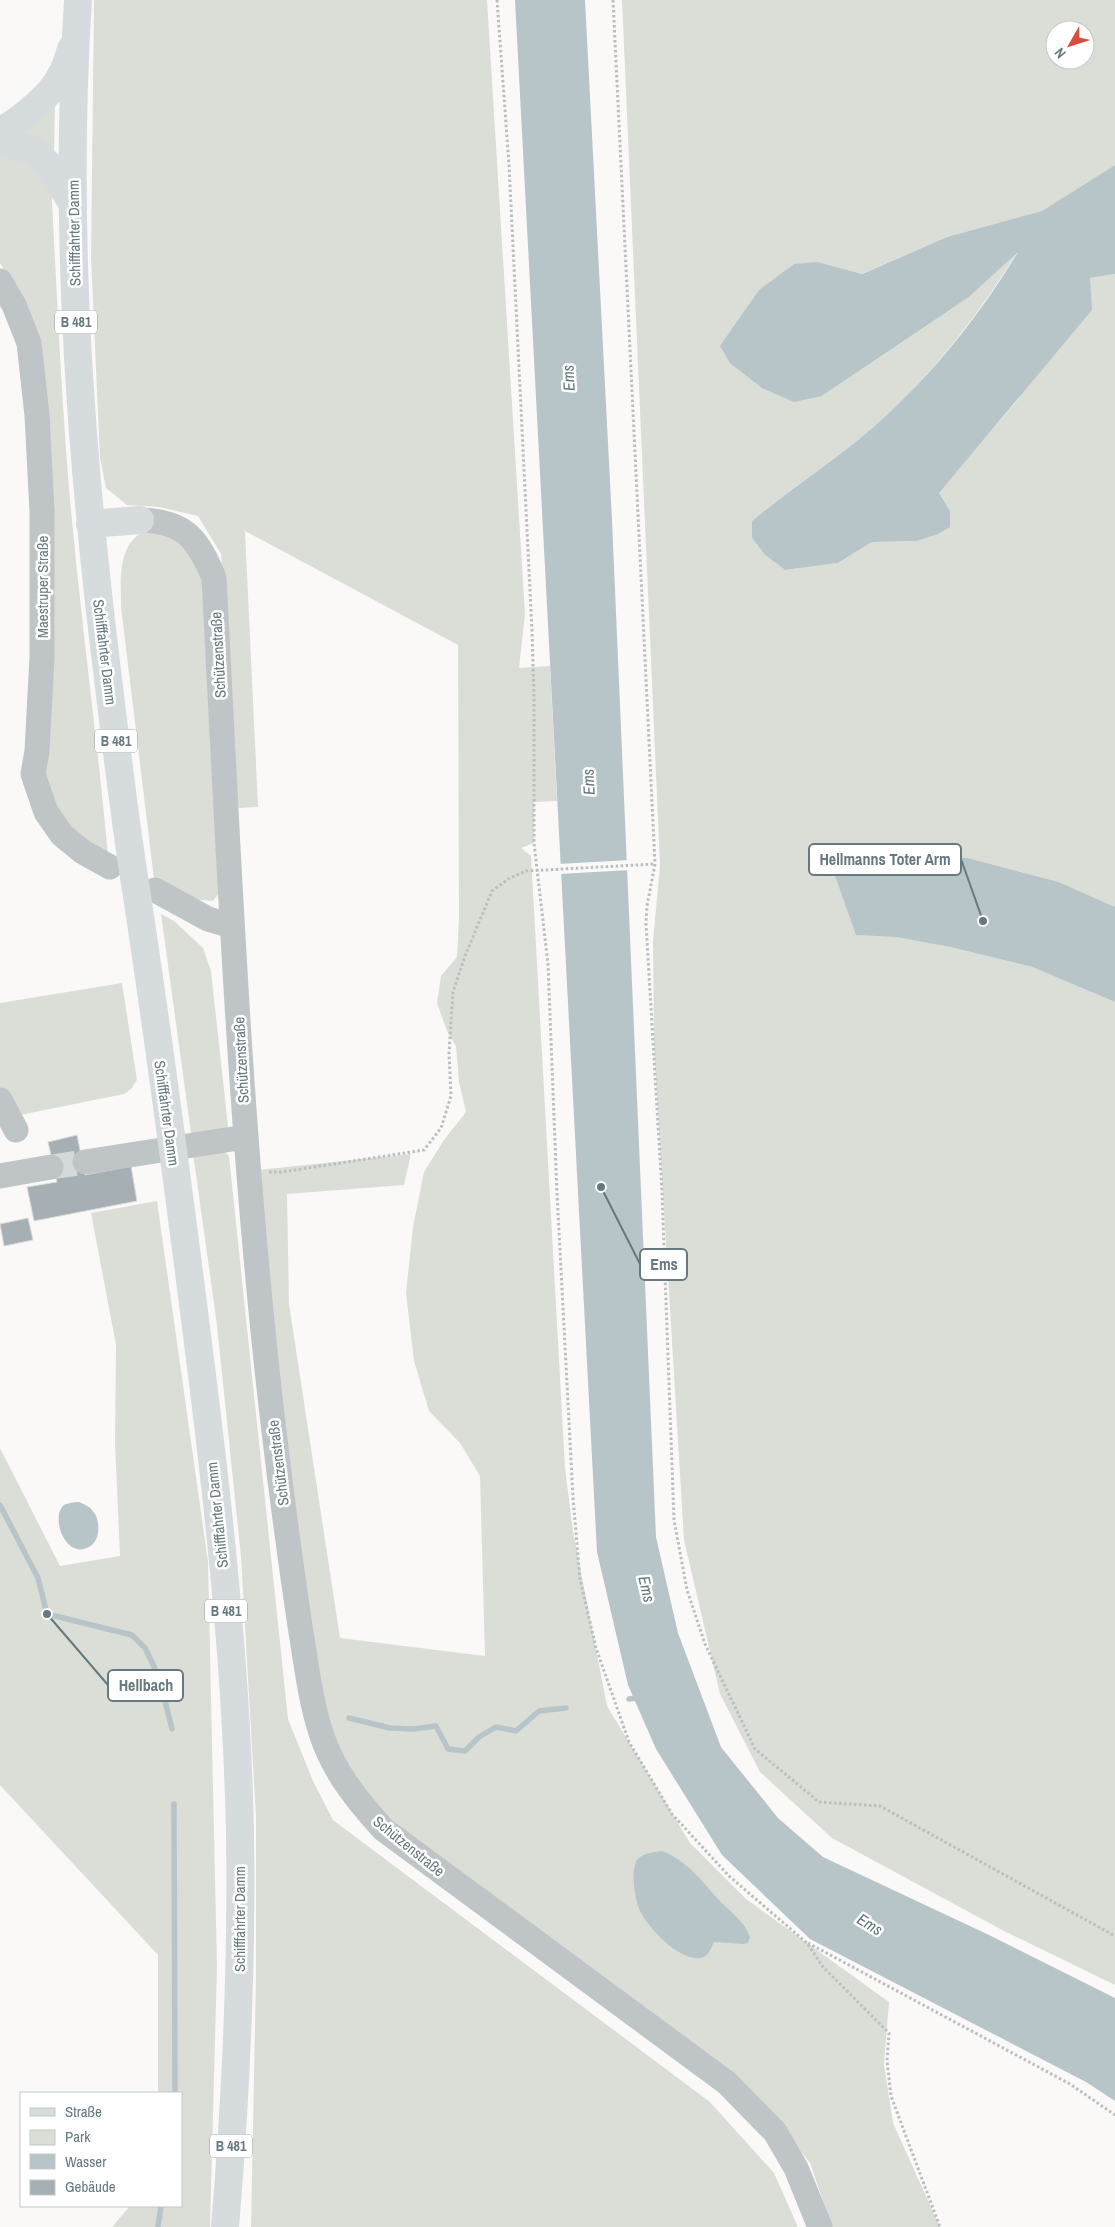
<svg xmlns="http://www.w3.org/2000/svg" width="1115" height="2227" viewBox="0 0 1115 2227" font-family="'Archivo Narrow',sans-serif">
<rect width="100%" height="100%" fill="#faf9f8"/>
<!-- green -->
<path fill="#daded7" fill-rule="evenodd" d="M94,0h393l38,614 -6,54 31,-2 7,135 -23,1v41l-13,5 10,8 34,612 8,63 34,175 83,137 56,56 143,103 -5,62 9,59 47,104h-108l-22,-64 -54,-68 -369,-276 -42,-53 -27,-69 -21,-146 -39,-381 153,-16 -7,31 -117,9 2,110 51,334 145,18 -5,-180 -20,-33 -31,-32 -15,-50 -8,-68 7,-66 11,-55 20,-32 22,-28 -7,-30 -3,-36 -9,-15 -10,-28 4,-27 16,-19 2,-40 -1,-272 -213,-114 13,276 -21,1 -16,-254 -23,-38 -39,-9 -32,-2 -21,-17 -6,-30 -9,-200z
M622,0h493v165l-72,46 -96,26 -86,37 -43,-12 4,134 147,-99 50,-47c-43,68 -92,133 -155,185 -36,30 -76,56 -112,86v17l13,17 20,15 53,-7 34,-21 45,-1 33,-30 -12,-18 81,-95 71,-120 25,-4v633l-56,-25 -91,-24 -112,77 41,1 53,11 82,20 83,35v983l-111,-54 -172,-93 -72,-66 -40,-78 -36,-154 -30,-495 -1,-103 7,-77zM1055,30h30v30h-30z
M55,103l-1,50 -42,-20z
M0,154l25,2 26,26c5,94 9,187 16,281 10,131 29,261 41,392l-22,-12 -32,-36 -13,-37 -17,-465 -24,-42z
M165,530l36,34 18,314 1,14 -7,9 -20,-2 -39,-20 -33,-272c0,-25 -4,-59 20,-74 6,-3 17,-2 24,-3z
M161,914l13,7 29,27 8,23 17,155 -5,6 -31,8z
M122,983l15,97 -6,9 -7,5 -104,21 -20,-24v-88z
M221,1149l8,7 59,563 25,62 20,39 377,282 64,71 24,54h-547l5,-252v-158l-15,-260 -24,-232 -24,-172z
M157,1201l51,361 9,404 -7,261h-98l18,-21h51v-113h-23v-138l-158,-170v-337l60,118 60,-10 -5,-114 1,-97 -25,-132z"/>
<!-- water -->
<path fill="#b8c5c8" d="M515,0h70l27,520 44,1017 22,96 43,114 57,71 45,39 166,78 126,63v103l-29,-19 -276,-143 -88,-84 -66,-106 -28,-64 -31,-133z
M1115,165v109l-25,4 2,32 -153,183 11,18v16l-12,7 -21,7 -45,1 -34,21 -53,7 -20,-15 -13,-17v-17c36,-30 76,-56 112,-86 61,-51 113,-115 154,-183l-49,45 -147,99 -28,6 -32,-14 -32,-25 -10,-17 39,-56 35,-26 24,-2 44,12 85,-37 95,-26z
M854,855l114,3 91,24 56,25v95l-83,-35 -82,-20 -53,-10 -41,-2 -23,-65z
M79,1502c4,2 10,4 13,8 9,9 9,31 -3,37 -24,13 -39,-31 -25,-42 4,-2 11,-3 15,-3z
M662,1851c24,9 39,29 56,48 11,12 26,21 32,38l-2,6 -5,1 -29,-2c-3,5 -4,12 -10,15 -21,8 -54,-27 -63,-44 -6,-11 -11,-42 -4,-53 5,-7 18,-8 25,-9z"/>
<!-- pier -->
<path fill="#faf9f8" d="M630,860v10l-71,4 -1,-10z"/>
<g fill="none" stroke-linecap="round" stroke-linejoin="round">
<!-- stream -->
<path stroke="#b8c5c8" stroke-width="5.5" d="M0,1505l38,73 9,36 85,21 13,13 14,29 13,52
M629,1699l13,-2
M349,1718l41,10 23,1 23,-3 12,23 17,2 14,-14 17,-10 20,4 23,-20 27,-3
M174,1804l1,289
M158,2227l3,-21"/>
</g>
<!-- building -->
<path fill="#a6b0b4" stroke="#dcdbda" d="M77,1135l8,40 46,-9 6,35 -103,20 -7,-34 30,-5 -9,-40z
M28,1218l5,22 -29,6 -4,-22z"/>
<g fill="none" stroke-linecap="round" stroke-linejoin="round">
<!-- minor-tunnel -->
<path stroke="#d5d9da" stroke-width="25" stroke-dasharray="25 12" stroke-linecap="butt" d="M51,1167l34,-5"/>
<!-- path -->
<path stroke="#babec0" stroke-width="3" stroke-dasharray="2.5 2.5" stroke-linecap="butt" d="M497,0l12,165 23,466 2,65v147l14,121 9,229 16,305 7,81 16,69 33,94 43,72 57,62 78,67 16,24 66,66 -2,28 4,35 49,131
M613,0l42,864 -8,42 -1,18 16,268 12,328 13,70 18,54 50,105 64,53 61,4 235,130
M269,1172h13l142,-22 17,-22 10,-32 -2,-43 4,-61 12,-36 27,-65 18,-13 16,-7 129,-7
M808,1943l262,141 45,31"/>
<!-- minor -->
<path stroke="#bfc4c7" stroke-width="25" d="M0,281l14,24 15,38 8,72 5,97v145l-5,94 -4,23 13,38 16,23 21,17 27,15
M140,520c45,1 58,19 74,58 15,282 26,564 59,845 8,68 17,136 27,203 6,36 10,73 21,107 12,38 36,67 62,96l344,254 48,49 21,36 24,59
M155,890l53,29 24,7
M0,1100l16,30
M85,1162l160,-25
M0,1176l51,-9"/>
<!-- major -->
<path stroke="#d6dbde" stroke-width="28" d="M78,0c-15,232 3,465 32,695 8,67 16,134 27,201 24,159 45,319 65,479 19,152 35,306 38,459 2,131 -4,262 -15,393
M0,131c19,-10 52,-36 61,-56 5,-8 7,-17 10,-26
M0,142l35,9 14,14 24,40
M90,524l50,-4"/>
</g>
<g text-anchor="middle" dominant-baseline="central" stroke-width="5" stroke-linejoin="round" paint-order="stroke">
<!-- shield labels -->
<g fill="#fff" stroke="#94a0a6" stroke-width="1">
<rect x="55" y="310.5" width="42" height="23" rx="4"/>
<rect x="95" y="729.5" width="42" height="23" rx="4"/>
<rect x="205" y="1599.5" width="42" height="23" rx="4"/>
<rect x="210" y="2134.5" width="42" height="23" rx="4"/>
</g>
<g font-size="14" font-weight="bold" fill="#667880">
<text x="76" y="322">B 481</text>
<text x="116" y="741">B 481</text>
<text x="226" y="1611">B 481</text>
<text x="231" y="2146">B 481</text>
</g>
<!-- street labels -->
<g font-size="15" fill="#667880" stroke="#fff">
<text transform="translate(74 233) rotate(-91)">Schifffahrter Damm</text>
<text transform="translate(42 587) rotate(-90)">Maestruper Straße</text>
<text transform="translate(105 652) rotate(83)">Schifffahrter Damm</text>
<text transform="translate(218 655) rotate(-93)">Schützenstraße</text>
<text transform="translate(241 1060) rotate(-93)">Schützenstraße</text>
<text transform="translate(167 1113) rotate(82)">Schifffahrter Damm</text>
<text transform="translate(278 1463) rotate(-97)">Schützenstraße</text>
<text transform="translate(217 1515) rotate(-96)">Schifffahrter Damm</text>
<text transform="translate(409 1846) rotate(39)">Schützenstraße</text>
<text transform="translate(239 1919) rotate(-90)">Schifffahrter Damm</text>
</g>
<!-- water labels -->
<g font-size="16" font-style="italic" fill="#62767a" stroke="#fff">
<text transform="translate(568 378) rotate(-93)">Ems</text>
<text transform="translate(588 782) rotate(-93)">Ems</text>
<text transform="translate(647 1589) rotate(77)">Ems</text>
<text transform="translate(870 1924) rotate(32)">Ems</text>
</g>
</g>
<!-- callouts -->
<path fill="none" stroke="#667880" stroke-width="2" d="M983 921L961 859M601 1187L640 1264M47 1614L108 1685"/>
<g fill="#667880" stroke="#fff" stroke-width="2">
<circle cx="983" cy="921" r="5"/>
<circle cx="601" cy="1187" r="5"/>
<circle cx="47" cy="1614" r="5"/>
</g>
<g fill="#fff" stroke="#667880" stroke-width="2">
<rect x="809" y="844" width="152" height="31" rx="5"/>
<rect x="640" y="1249" width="47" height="31" rx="5"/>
<rect x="108" y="1670" width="75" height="31" rx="5"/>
</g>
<g font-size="16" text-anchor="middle" font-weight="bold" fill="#667880">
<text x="885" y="865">Hellmanns Toter Arm</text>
<text x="664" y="1270">Ems</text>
<text x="146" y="1691">Hellbach</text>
</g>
<!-- legend -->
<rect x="20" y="2092" width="162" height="115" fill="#ffffff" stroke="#c2c9cc"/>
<rect x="30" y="2108" width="25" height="8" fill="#d6dbde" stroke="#c2c9cc"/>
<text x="65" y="2117" font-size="15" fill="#667880">Straße</text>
<rect x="30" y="2130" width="25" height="15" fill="#daded7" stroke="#c2c9cc"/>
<text x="65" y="2142" font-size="15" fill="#667880">Park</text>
<rect x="30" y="2154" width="25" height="15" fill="#b8c5c8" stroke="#c2c9cc"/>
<text x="65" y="2167" font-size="15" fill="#667880">Wasser</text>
<rect x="30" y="2180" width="25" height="15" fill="#a6b0b4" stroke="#c2c9cc"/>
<text x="65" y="2192" font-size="15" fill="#667880">Gebäude</text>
<!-- north arrow -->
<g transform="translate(1070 45) rotate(231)"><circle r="24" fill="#ffffff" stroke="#c2c9cc"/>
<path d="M0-4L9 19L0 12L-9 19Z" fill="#d74f3b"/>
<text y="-8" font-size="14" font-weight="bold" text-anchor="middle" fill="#667880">N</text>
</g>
</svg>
